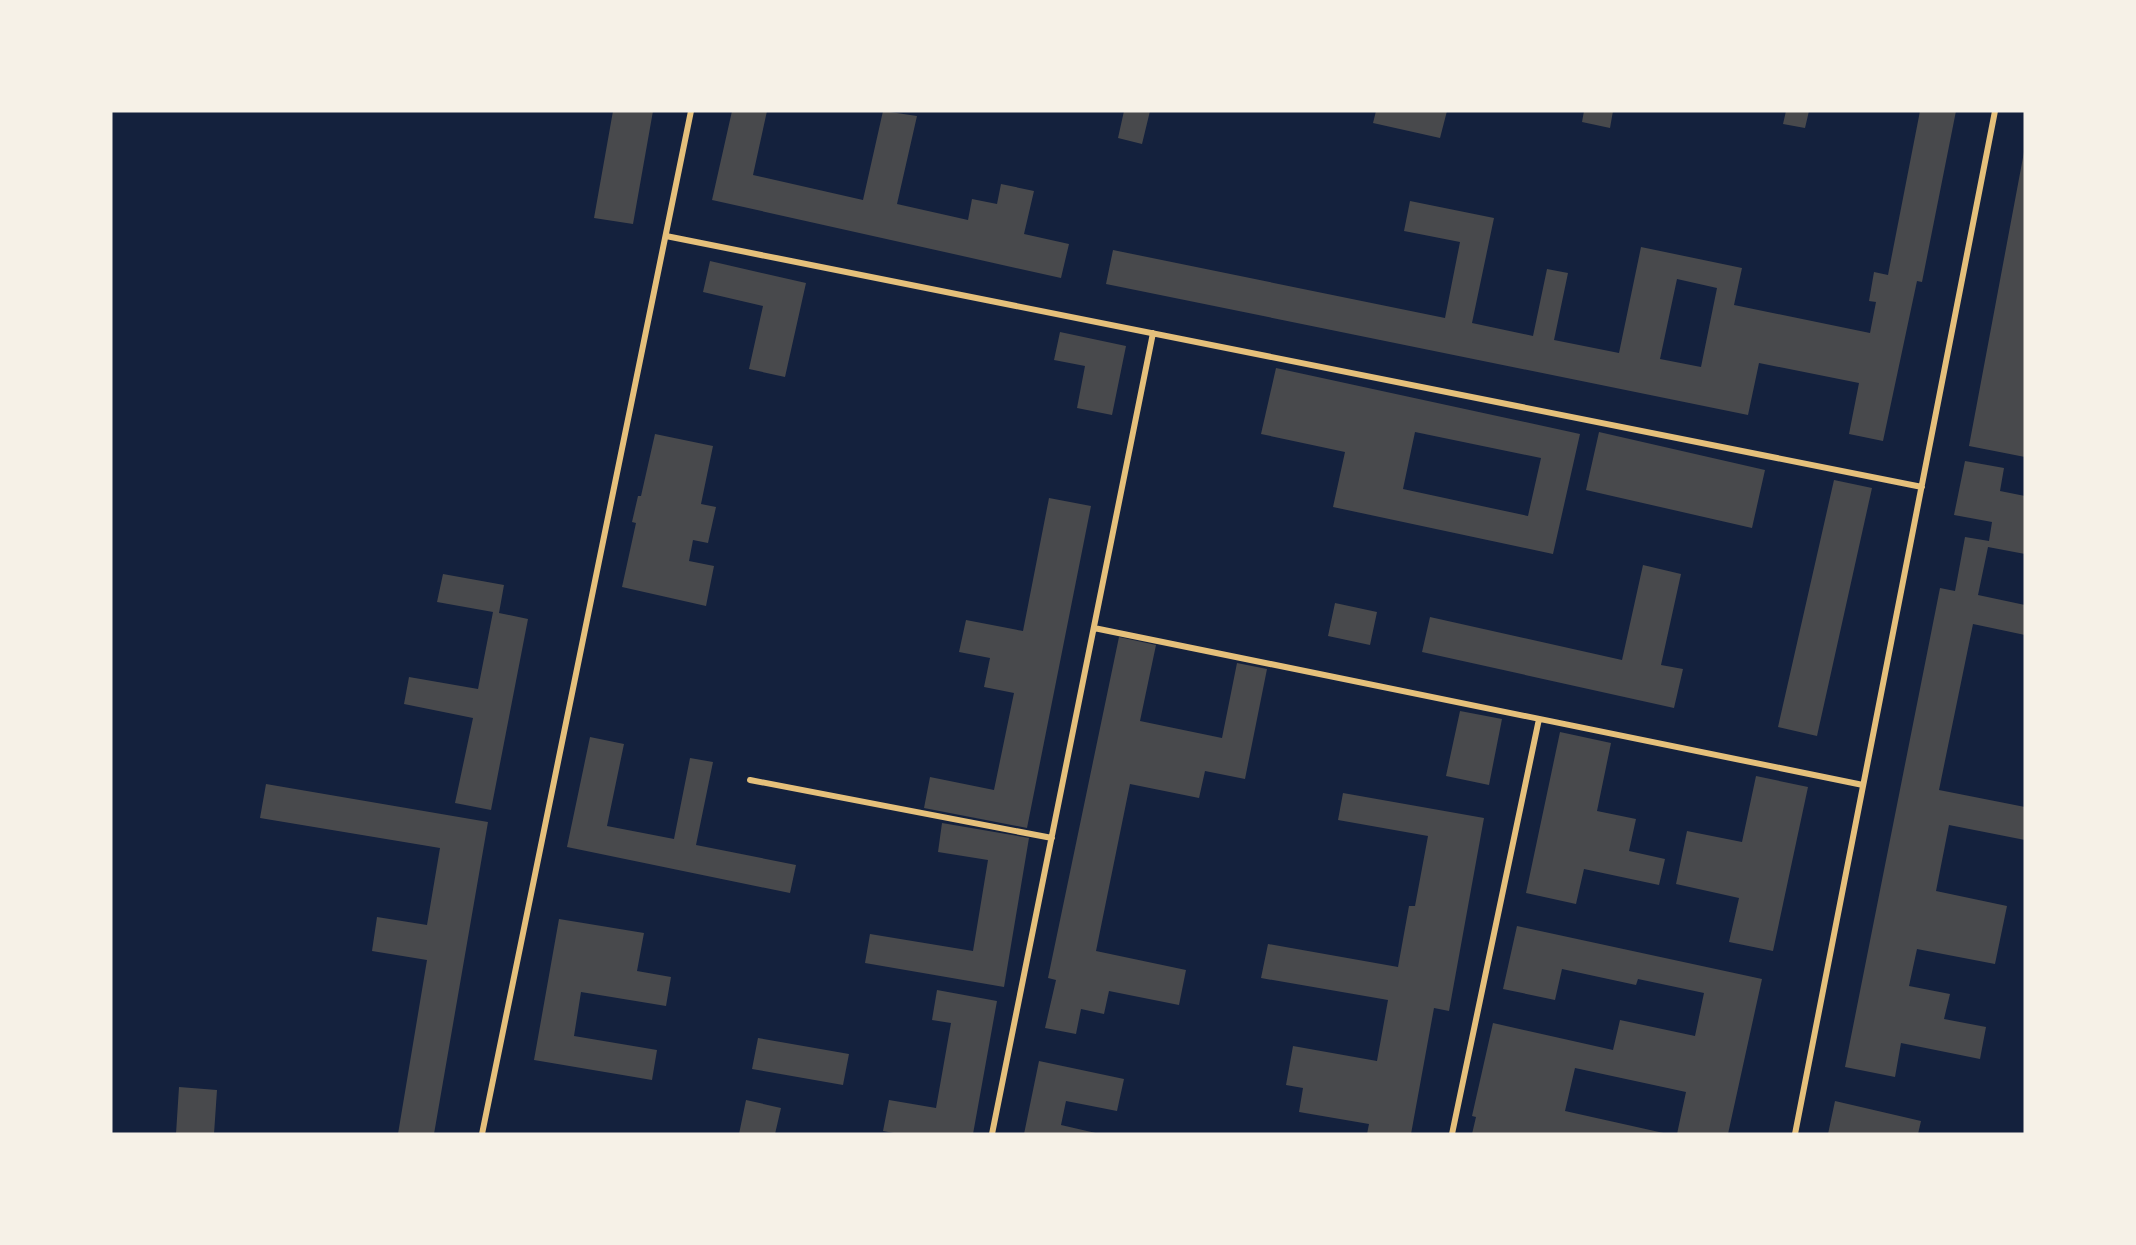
<svg xmlns="http://www.w3.org/2000/svg" width="2136" height="1245" viewBox="0 0 2136 1245" font-family="'Roboto Condensed',sans-serif">
<rect width="100%" height="100%" fill="#14213d"/>
<!-- building -->
<path fill="#48494c" fill-rule="evenodd" d="M613,111h40l-20,113 -39,-6z
M732,111h35l-14,64 110,25 20,-89 34,5 -20,88 71,16 4,-21 25,5 4,-20 33,7 -10,43 45,10 -8,34 -349,-78z
M1124,111h26l-8,33 -24,-6z
M1376,111h71l-7,27 -67,-15z
M1584,111h29l-3,17 -28,-6z
M1786,111h23l-4,17 -22,-4z
M1920,111h36l-34,171 -5,-1 -34,160 -34,-7 10,-51 -100,-20 -11,52 -642,-131 7,-34 332,68 15,-76 -56,-11 6,-30 84,17 -22,105 61,13 14,-67 21,4 -14,67 65,13 22,-106 101,21 -8,37 136,28 6,-31 -7,-1 5,-29 14,3zM1677,279l40,9 -16,79 -41,-8z
M2024,152l1,1v304l-56,-11z
M710,261l96,22 -21,94 -36,-8 14,-63 -60,-14z
M1060,332l66,14 -14,69 -35,-7 8,-42 -31,-6z
M1276,368l304,66 -27,120 -220,-47 12,-55 -84,-18zM1415,432l126,26 -13,58 -125,-27z
M1599,432l166,38 -13,58 -166,-38z
M655,434l58,12 -12,58 15,3 -8,36 -15,-3 -4,21 25,5 -8,40 -84,-19 14,-64 -4,-1 6,-26h3z
M1965,461l39,7 -4,23 25,5v58l-37,-7 -10,48 47,10v30l-52,-11 -34,166 86,17v33l-76,-15 -13,66 71,15 -12,58 -78,-15 -8,37 41,8 -6,25 42,8 -6,32 -79,-16 -6,34 -50,-10 95,-479 15,3 10,-54 24,4 3,-19 -38,-7z
M1834,480l38,8 -55,248 -39,-9z
M1049,498l42,8 -64,322 -103,-20 6,-31 64,13 20,-97 -30,-6 6,-29 -31,-6 7,-32 57,11z
M1643,565l38,9 -20,91 22,4 -9,39 -252,-56 8,-35 192,43z
M443,574l61,11 -5,28 29,6 -37,191 -36,-7 18,-85 -69,-14 5,-27 69,12 15,-77 -56,-10z
M1335,603l42,9 -7,33 -42,-9z
M1119,637l37,8 -16,76 82,17 15,-75 30,6 -22,110 -40,-8 -6,27 -69,-14 -34,167 90,19 -7,35 -70,-14 -5,23 -23,-5 -5,25 -31,-6 11,-48 -8,-2z
M1460,711l42,8 -13,66 -43,-9z
M1560,732l51,11 -14,68 39,8 -7,32 36,8 -6,26 -75,-16 -8,35 -50,-11z
M590,737l34,7 -17,82 67,13 16,-81 23,4 -17,83 100,20 -6,28 -223,-46z
M1756,776l52,11 -35,164 -44,-9 10,-44 -63,-14 11,-53 55,11z
M266,784l222,38 -54,312h-36l29,-174 -55,-9 5,-34 50,8 13,-77 -180,-30z
M1343,793l141,25 -35,193 -15,-3 -23,126h-44l2,-10 -70,-12 4,-24 -17,-3 7,-39 84,15 11,-61 -127,-22 7,-34 130,23 11,-61h6l13,-70 -90,-16z
M942,823l87,15 -25,149 -139,-24 5,-29 103,17 15,-91 -50,-8z
M559,919l85,14 -7,38 34,6 -5,29 -85,-14 -7,44 83,14 -5,30 -118,-20z
M1517,926l245,53 -34,155h-51l9,-42 -111,-24 -10,43 103,23h-196l4,-17 -4,-1 21,-93 120,27 7,-30 75,16 9,-43 -66,-14 -2,6 -74,-16 -7,31 -52,-11z
M937,990l60,11 -24,133h-74l-16,-3 6,-31 47,8 15,-85 -19,-3z
M758,1038l91,16 -6,31 -91,-16z
M1039,1061l85,18 -7,32 -51,-10 -5,24 39,9h-76z
M179,1087l38,3 -3,44h-38z
M746,1100l35,8 -6,26h-36z
M1835,1101l86,20 -3,13h-90z"/>
<g fill="none" stroke-linecap="round" stroke-linejoin="round">
<!-- minor -->
<path stroke="#e5c07b" stroke-width="6" d="M666,236l1256,251
M1094,628l769,157
M750,780l302,58
M482,1134l209,-1023
M992,1134l161,-801
M1452,1134l87,-415
M1795,1134l200,-1023"/>
</g>
<!-- border -->
<rect width="2136" height="1245" fill="none" stroke="#f6f1e7" stroke-width="225"/>
</svg>
